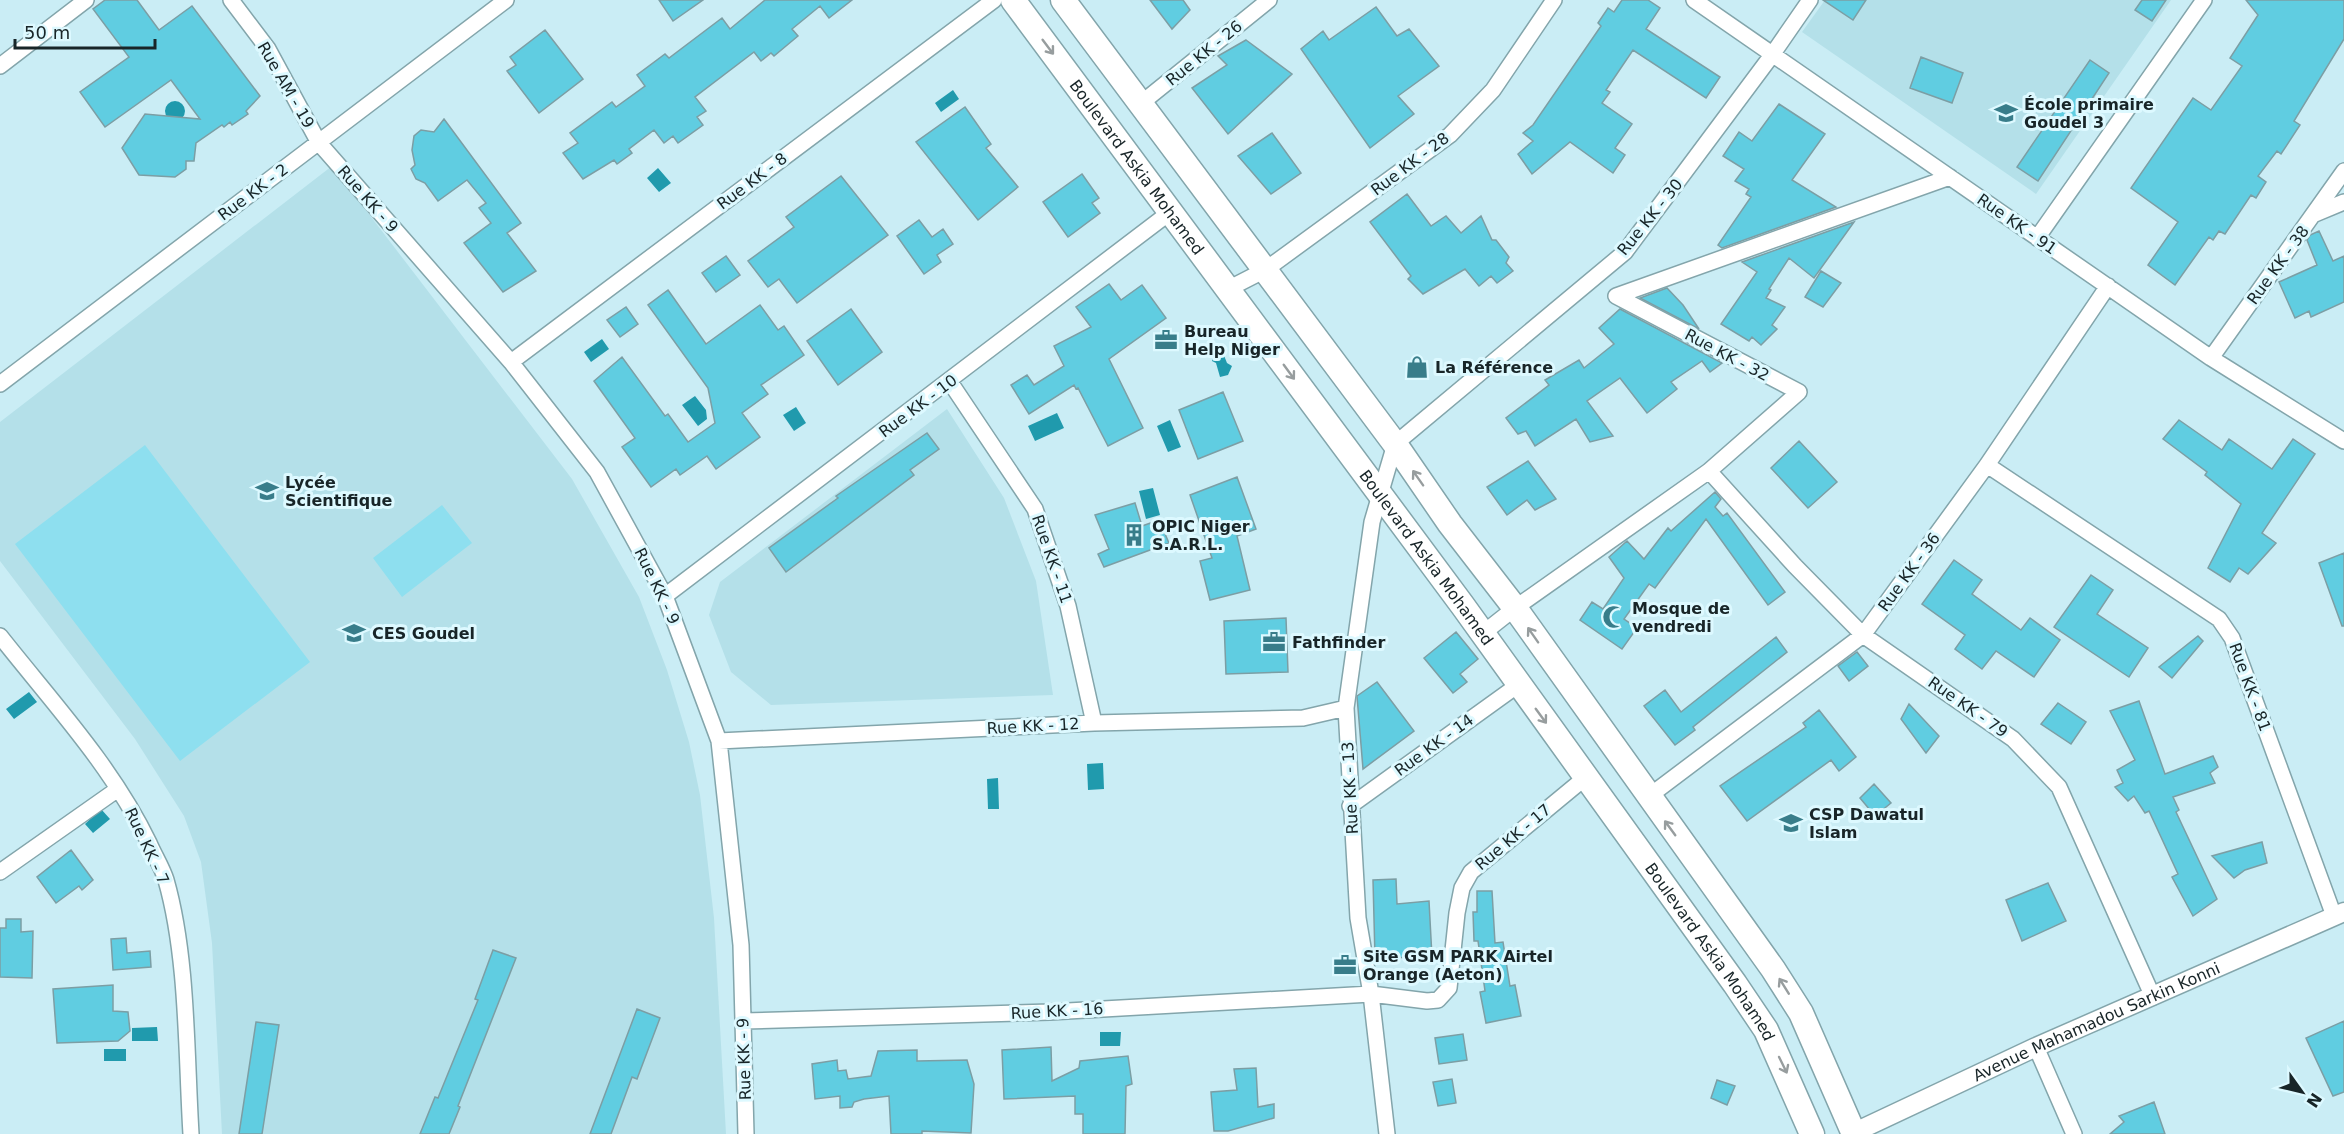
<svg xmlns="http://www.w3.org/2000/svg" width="2344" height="1134" viewBox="0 0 2344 1134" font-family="'DejaVu Sans',sans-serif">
<rect width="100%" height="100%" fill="#caedf5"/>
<!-- built -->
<path fill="#b4e0e9" d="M1825,0h346l-135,194 -234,-162z
M332,166l240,313 67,118 28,73 22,72 11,53 14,123 12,216h-504l-10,-191 -11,-81 -17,-46 -49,-77 -135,-178v-139z
M947,409l57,89 32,83 17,114 -282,10 -40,-33 -22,-57 11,-33z"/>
<!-- green -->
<path fill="#8edfef" d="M145,445l165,217 -130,99 -165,-217z
M442,505l30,38 -70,54 -29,-39z"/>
<!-- water -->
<path fill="#209aad" d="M953,90l6,9 -18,13 -6,-9z
M165 111a10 10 0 1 1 20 0a10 10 0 1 1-20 0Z
M658,168l13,15 -12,9 -12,-14z
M602,339l7,10 -18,13 -7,-10z
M1214,353h9l4,10 5,3 -4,9 -8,2 -4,-14 -4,-2z
M695,396l11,14 1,9 -9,7 -16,-21z
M796,407l10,16 -12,8 -11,-16z
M1057,413l7,15 -29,13 -7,-15z
M1170,420l11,27 -13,5 -11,-26z
M1153,488l7,27 -14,4 -7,-28z
M29,692l8,10 -23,17 -8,-10z
M1103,763l1,26 -16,1 -1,-26z
M998,778l1,31h-11l-1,-30z
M101,809l9,10 -17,14 -8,-9z
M157,1027l1,14h-26v-13z
M1100,1032h21l-1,14h-20z
M104,1049h22v12h-22z"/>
<!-- building -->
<path fill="#60cde1" stroke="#7c9ea4" stroke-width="1.5" d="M105,0h32l22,30 33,-24 68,90 -14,15 2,3 -16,11 -2,-3 -6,5 -2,-2 -26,18 -2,18h-8v8l-11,8 -36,-2 -17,-27 23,-34 55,5 -29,-39 -66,47 -25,-35 49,-35 -36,-48z
M659,0h44l-30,21z
M765,0h87l-23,18 -9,-12 -28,23 6,7 -24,20 -3,-3 -10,8 -7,-9 -59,45 11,14 -9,6 6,8 -25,18 -5,-7 -9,7 -10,-13 -25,19 3,4 -15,11 -3,-4 -31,19 -20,-26 15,-10 -8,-10 42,-31 4,5 29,-21 -8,-11 28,-21 4,4 53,-40 8,11z
M1150,0h33l7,10 -18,19z
M1622,0h26l12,8 -14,21 74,48 -14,21 -73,-48 -27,40 4,2 -8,11 30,21 -17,24 10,7 -12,18 -43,-31 -38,32 -14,-20 15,-13 -10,-8 10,-8 68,-99 -3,-3 10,-15 6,4z
M1823,0h43l-13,20z
M2142,0h24l-14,21 -17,-11z
M2246,0h98v39l-50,82 6,4 -19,29 -4,-3 -19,25 8,6 -10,16 -5,-3 -26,39 -6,-3 -6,9 -4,-3 -34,48 -27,-20 30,-43 -47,-34 62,-90 18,12 31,-44 -12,-8 28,-43z
M1376,7l21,29 12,-7 30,37 -41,30 16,18 -44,34 -69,-99 22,-18 6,9z
M545,30l38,49 -44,34 -32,-42 9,-6 -6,-8z
M1246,40l46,34 -64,60 -36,-46 35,-23 -9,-9z
M1921,57l42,16 -11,30 -42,-15z
M2090,60l19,13 -71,108 -21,-14z
M1779,104l46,30 -33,46 44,27 -114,41 -4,-3 33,-48 -5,-3 3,-5 -14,-8 9,-12 -21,-13 16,-24 13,9z
M965,107l26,37 -5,4 32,39 -40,33 -62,-78z
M444,119l77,104 -14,10 29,38 -33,21 -39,-49 27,-20 -12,-15 7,-5 -19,-23 -29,21 -13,-18 -9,-4 -5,-10 4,-4 -3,-15 2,-14 7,-6 13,2z
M1272,133l29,40 -30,21 -33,-38z
M1082,174l17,24 -7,5 8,10 -32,24 -25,-35z
M841,176l47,59 -91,68 -18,-24 -11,8 -20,-26 46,-34 -8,-10z
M1407,194l24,32 15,-10 15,17 20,-17 11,24h4l13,17 -3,6 7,8 -16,12 -6,-7 -12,10 -14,-17 -42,25 -15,-15 3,-3 -41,-54z
M919,220l13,17 11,-8 10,15 -16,11 4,7 -17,12 -27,-38z
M1854,222l-40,56 -25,-20 -20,31 2,1 -5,8 19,9 -13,18 5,4 -16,16 -9,-8 -3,4 -28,-17 36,-52 -15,-10z
M2319,231l14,30 11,-5v46l-33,15 -2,-6 -14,7 -16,-36 38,-17 -10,-25 3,-5z
M726,256l14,19 -24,17 -14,-19z
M1821,271l20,12 -18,24 -18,-10z
M1109,284l12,16 21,-15 24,33 -57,41 34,69 -35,18 -30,-58 -2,1 -2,-4 -45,29 -18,-29 16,-10 7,10 30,-19 -10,-20 37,-19 -15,-20z
M1667,288l16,17 16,24 -59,-31z
M668,290l38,54 54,-39 18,25 6,-4 20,29 -43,30 7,9 -26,19 18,24 -44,32 -9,-13 -27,19 -4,-6 -25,18 -29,-40 13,-9 -41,-57 28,-24 43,59 3,-2 20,28 27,-19 -7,-35 -60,-83z
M626,307l12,17 -18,13 -13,-17z
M851,309l31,43 -44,33 -31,-44z
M1620,309l102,54 -12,9 -8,-11 -31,21 6,7 -30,24 -27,-35 -33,23 26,35 -23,6 -14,-23 -41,27 -9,-15 -8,3 -12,-16 43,-33 -4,-5 34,-20 5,8 30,-24 -15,-16z
M1223,392l20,49 -45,18 -19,-49z
M2179,420l43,30 7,-11 43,30 21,-30 22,15 -53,79 14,10 -28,31 -9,-6 -9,14 -22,-14 33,-64 -36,-29 2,-3 -44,-33z
M927,433l12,16 -29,21 4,5 -128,97 -17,-24 69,-50 -2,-2z
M1799,441l38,41 -29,26 -37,-40z
M1528,461l28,38 -21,11 -8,-10 -20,15 -20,-28z
M1237,477l19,52 -19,7 13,54 -40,10 -10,-39 12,-3 -22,-63z
M1715,492l6,7 -6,8 8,9 4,-3 58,79 -17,13 -62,-86 -51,69 -6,-4 -25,35 13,9 -15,21 -42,-29 12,-18 11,7 21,-31 -15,-21 18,-16 17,18 24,-31 3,3z
M1135,503l7,23 17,-6 10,23 -65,24 -6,-13 11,-5 -14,-34z
M2344,553v73h-2l-23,-63z
M1954,560l28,20 -10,14 49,36 9,-12 30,22 -26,37 -38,-26 -14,18 -27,-20 10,-14 -43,-31z
M2091,575l22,15 -16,24 51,34 -19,29 -75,-50z
M1286,618l2,54 -62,2 -2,-53z
M1456,632l22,27 -18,15 7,8 -14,11 -29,-35z
M2198,636l5,5 -31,37 -13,-11z
M1776,637l11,15 -94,75 2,3 -20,15 -31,-39 21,-16 16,22z
M1857,652l11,14 -19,15 -11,-15z
M1377,682l37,49 -51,38 -6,-73z
M2139,701l26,73 48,-18 5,11 -8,6 5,10 -42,14 6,13 -3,2 41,87 -24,17 -21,-39 6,-3 -29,-63 -4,2 -11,-17 -6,5 -13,-14 8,-4 -6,-13 18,-10 -25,-49z
M2058,703l28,19 -15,22 -30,-20z
M1909,704l30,32 -13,17 -25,-34z
M1819,710l37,47 -17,14 -8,-11 -84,61 -27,-35 86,-59 -3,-4z
M1874,784l17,19 -16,13 -15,-18z
M2262,842l5,21 -22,7 -11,8 -22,-22z
M71,850l22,30 -11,10 -3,-4 -23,17 -19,-26z
M1396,879l1,25 32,-3 3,56 -57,1 -2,-78z
M2048,883l18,38 -44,20 -16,-41z
M1477,891h15l3,52 8,-1 7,44 5,-1 6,31 -35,7 -6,-31 5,-1 -7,-50h-4l-1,-29h4z
M6,919h15v13l12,-1 -1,47 -32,-1v-49h6z
M126,938l1,15 23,-2 1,16 -38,3 -2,-31z
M493,950l23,8 -58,148 2,1 -11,27h-29l15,-37 3,1 40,-98 -3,-1z
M113,985v26l15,1 2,19 -12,10 -61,2 -4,-54z
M637,1009l23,9 -23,61 -5,-2 -21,57h-21z
M2344,1021v71l-11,4 -27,-58z
M256,1022l23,3 -17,109h-23z
M1463,1034l4,26 -28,4 -4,-26z
M1051,1047l1,34 27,-13 1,-7 48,-5 4,28 -6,2 -1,48h-42v-20h-8v-18l-71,3 -2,-49z
M917,1050v11l50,-1 7,24 -3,49 -49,-2v3h-31l-2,-38 -25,3 -10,3 -2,5 -12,1v-12l-25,3 -3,-35 25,-4 1,11 8,-1 2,9 23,-3 7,-25z
M1256,1068l2,39 16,-3v14l-46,13h-14l-3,-39 26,-2 -3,-21z
M1452,1079l4,24 -18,3 -5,-24z
M1717,1080l18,6 -8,19 -16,-7z
M2154,1102l11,32h-55l14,-12 -5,-6z"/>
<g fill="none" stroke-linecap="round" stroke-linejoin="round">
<!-- minor casing -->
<g stroke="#83a5ab" stroke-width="18">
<path id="minor" d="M231,0l37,49 51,94 192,219 86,110 68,124 54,145 22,204 5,189
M1694,0l517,358 133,83
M0,66l86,-66
M1139,105l130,-105
M2315,214l29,-12
M2037,238l167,-238
M1228,289l37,-19 185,-135 43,-45 61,-90
M2211,358l133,-187
M511,362l483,-362
M950,382l85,127 33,97 26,117
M0,384l506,-384
M1987,465l232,154 13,19 102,278
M1709,471l86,95 68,69 150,104 46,48 94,210
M665,596l504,-383
M1482,634l33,-26 194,-137 90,-79 -183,-96 334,-119
M0,636c52,66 112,130 149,207 5,12 13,24 17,37 22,77 20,173 25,254
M719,741l375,-18 209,-5 43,-10
M1648,797l215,-162 124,-170 121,-179
M1350,806l168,-121
M0,872l118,-83
M744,1021l306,-9 321,-18 56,7 11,-1 11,-12 8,-75 5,-25 9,-16 115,-95
M2036,1047l38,87
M1387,1134l-16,-140 -13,-76 -12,-210 26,-186 23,-78 230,-192 147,-197 38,-55"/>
</g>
<!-- tertiary casing -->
<g stroke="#83a5ab" stroke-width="21">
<g id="tertiary">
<path id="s1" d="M1851,1134l185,-87 308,-135"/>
</g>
</g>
<!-- primary casing -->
<g stroke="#83a5ab" stroke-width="27">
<g id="primary">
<path id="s2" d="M1013,0l450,606 272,378 31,46 46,104"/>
<path d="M1063,0l332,444 55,80 65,84 258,361 28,44 53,121"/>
</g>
</g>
<!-- minor -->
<use href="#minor" stroke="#fff" stroke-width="15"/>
<!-- tertiary -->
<use href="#tertiary" stroke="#fff" stroke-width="18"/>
<!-- primary -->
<use href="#primary" stroke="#fff" stroke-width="24"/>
</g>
<!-- one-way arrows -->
<defs><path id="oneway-shaft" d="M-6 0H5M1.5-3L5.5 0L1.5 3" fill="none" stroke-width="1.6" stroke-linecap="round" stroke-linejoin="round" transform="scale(1.5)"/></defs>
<g stroke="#979d9e">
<use href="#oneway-shaft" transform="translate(1048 47) rotate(53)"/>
<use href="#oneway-shaft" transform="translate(1289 372) rotate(54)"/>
<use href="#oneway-shaft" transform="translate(1418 478) rotate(-125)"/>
<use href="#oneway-shaft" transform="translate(1533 635) rotate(-125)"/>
<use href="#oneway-shaft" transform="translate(1541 716) rotate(54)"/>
<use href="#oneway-shaft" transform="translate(1670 828) rotate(-126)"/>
<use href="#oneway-shaft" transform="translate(1784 986) rotate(-122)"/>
<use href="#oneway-shaft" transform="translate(1783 1065) rotate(64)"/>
</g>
<!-- icons -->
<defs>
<g id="school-bare" transform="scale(1.8)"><path d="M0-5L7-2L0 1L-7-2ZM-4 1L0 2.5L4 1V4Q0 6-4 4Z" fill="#387d8a" stroke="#ddf9ff" stroke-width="2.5" paint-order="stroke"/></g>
<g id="office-bare" transform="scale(1.8)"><path d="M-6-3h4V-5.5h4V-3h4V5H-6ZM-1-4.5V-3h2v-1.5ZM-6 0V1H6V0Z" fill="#387d8a" stroke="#ddf9ff" stroke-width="2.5" paint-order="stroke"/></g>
<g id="shop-bare" transform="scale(1.8)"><path d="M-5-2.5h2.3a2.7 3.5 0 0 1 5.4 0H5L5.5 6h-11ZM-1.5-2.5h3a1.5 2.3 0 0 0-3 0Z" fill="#387d8a" stroke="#ddf9ff" stroke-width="2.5" paint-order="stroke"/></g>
<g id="building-bare" transform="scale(1.8)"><path d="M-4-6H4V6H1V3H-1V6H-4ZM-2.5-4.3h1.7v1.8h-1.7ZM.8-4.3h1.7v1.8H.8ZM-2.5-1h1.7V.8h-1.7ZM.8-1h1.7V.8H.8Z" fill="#387d8a" stroke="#ddf9ff" stroke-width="2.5" paint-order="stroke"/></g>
<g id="mosque-bare" transform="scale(1.8)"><path d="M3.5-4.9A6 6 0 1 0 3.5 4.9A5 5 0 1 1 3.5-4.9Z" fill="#387d8a" stroke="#ddf9ff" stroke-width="2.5" paint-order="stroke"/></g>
</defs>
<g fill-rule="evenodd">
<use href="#school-bare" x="2006" y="113"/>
<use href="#office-bare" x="1166" y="340"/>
<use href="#shop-bare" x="1417" y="367"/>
<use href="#school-bare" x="267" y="491"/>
<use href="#building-bare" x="1134" y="535"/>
<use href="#mosque-bare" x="1614" y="617"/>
<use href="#school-bare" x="354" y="633"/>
<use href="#office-bare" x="1274" y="642"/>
<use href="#school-bare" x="1791" y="823"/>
<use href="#office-bare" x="1345" y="965"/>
</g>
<g text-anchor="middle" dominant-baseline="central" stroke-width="6" stroke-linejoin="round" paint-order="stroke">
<!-- street labels -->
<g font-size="16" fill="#182528" stroke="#ddf9ff">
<text transform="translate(1204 53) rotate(-39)">Rue KK - 26</text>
<text transform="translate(286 85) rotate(60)">Rue AM - 19</text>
<text transform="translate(1410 164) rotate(-37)">Rue KK - 28</text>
<text stroke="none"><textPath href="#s2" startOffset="208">Boulevard Askia Mohamed</textPath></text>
<text transform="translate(752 181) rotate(-37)">Rue KK - 8</text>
<text transform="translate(253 192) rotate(-37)">Rue KK - 2</text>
<text transform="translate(368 199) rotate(49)">Rue KK - 9</text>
<text transform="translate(1650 217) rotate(-51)">Rue KK - 30</text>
<text transform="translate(2017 224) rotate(35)">Rue KK - 91</text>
<text transform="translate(2278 265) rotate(-54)">Rue KK - 38</text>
<text transform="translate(1727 355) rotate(28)">Rue KK - 32</text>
<text transform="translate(918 406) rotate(-37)">Rue KK - 10</text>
<text stroke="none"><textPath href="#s2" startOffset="694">Boulevard Askia Mohamed</textPath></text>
<text transform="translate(1052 559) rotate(71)">Rue KK - 11</text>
<text transform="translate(1909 572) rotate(-54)">Rue KK - 36</text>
<text transform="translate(657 586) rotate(64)">Rue KK - 9</text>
<text transform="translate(2250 687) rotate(70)">Rue KK - 81</text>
<text transform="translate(1968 707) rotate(35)">Rue KK - 79</text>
<text transform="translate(1033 726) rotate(-3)">Rue KK - 12</text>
<text transform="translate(1434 745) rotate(-36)">Rue KK - 14</text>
<text transform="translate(1350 788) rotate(-93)">Rue KK - 13</text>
<text transform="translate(1513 837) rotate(-40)">Rue KK - 17</text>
<text transform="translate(147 846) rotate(65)">Rue KK - 7</text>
<text stroke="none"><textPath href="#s2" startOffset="1180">Boulevard Askia Mohamed</textPath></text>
<text transform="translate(1057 1011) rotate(-3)">Rue KK - 16</text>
<text stroke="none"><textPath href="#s1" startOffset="270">Avenue Mahamadou Sarkin Konni</textPath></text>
<text transform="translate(744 1059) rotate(-92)">Rue KK - 9</text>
</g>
<!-- poi labels -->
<g font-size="16" font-weight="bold" fill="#182528" stroke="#ddf9ff" text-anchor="start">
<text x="2024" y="104">École primaire<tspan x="2024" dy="18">Goudel 3</tspan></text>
<text x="1184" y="331">Bureau<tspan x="1184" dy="18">Help Niger</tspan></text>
<text x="1435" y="367">La Référence</text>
<text x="285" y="482">Lycée<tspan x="285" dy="18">Scientifique</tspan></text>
<text x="1152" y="526">OPIC Niger<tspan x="1152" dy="18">S.A.R.L.</tspan></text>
<text x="1632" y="608">Mosque de<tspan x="1632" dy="18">vendredi</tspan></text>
<text x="372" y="633">CES Goudel</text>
<text x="1292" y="642">Fathfinder</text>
<text x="1809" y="814">CSP Dawatul<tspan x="1809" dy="18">Islam</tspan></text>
<text x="1363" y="956">Site GSM PARK Airtel<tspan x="1363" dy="18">Orange (Aeton)</tspan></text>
</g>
</g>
<!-- north arrow -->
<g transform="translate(2302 1092) rotate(124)" stroke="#ddf9ff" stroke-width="4.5" paint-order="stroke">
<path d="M0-4.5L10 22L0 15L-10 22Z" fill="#182528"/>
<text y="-9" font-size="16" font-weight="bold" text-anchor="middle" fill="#182528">N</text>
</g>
<!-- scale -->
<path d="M15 39v9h140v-9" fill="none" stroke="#182528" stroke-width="3"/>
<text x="24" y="39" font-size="18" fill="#182528" stroke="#ddf9ff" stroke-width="4.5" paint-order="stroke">50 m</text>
</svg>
